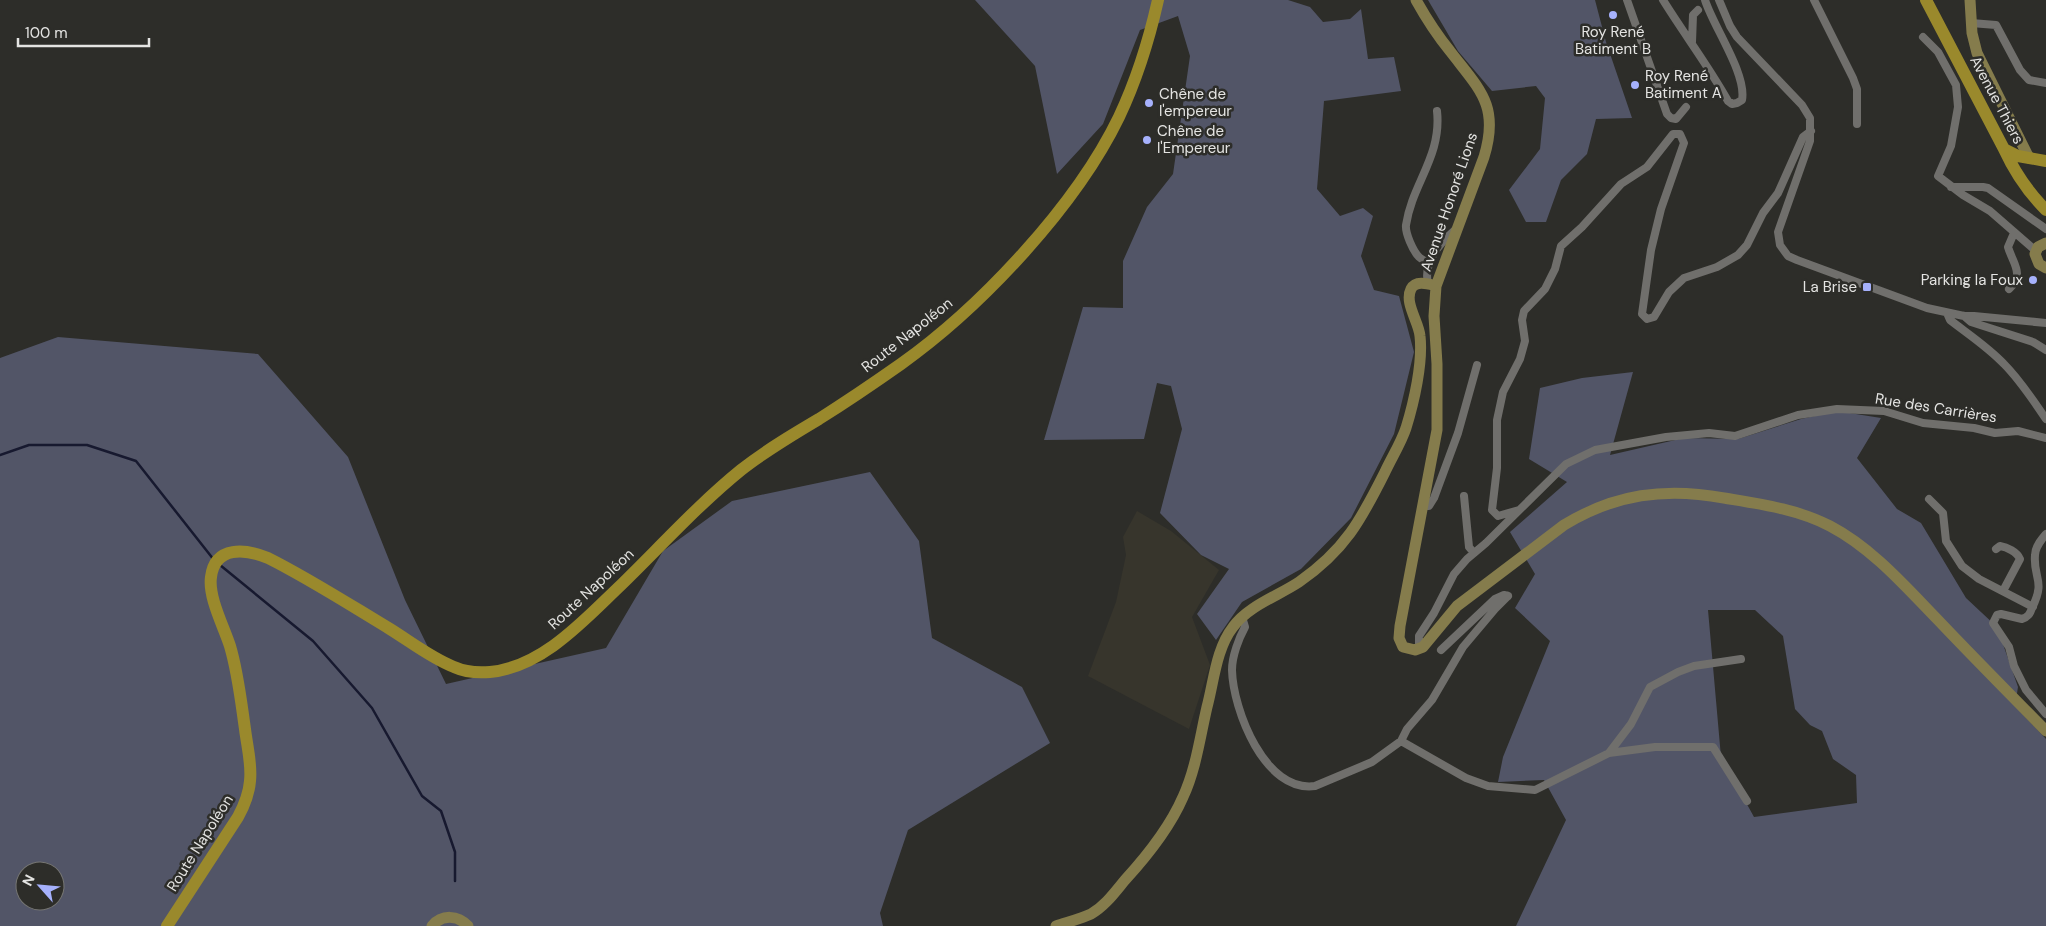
<svg xmlns="http://www.w3.org/2000/svg" width="2046" height="926" viewBox="0 0 2046 926" font-family="'DM Sans',sans-serif">
<rect width="100%" height="100%" fill="#2d2d29"/>
<!-- built -->
<path fill="#37352c" d="M1137,511l34,20 48,39 -27,47 18,48 -21,64 -101,-53 28,-74 10,-47 -3,-18z"/>
<!-- green -->
<path fill="#525567" fill-rule="evenodd" d="M975,0h313l22,7 13,15 27,-3 11,-10 7,50 26,-2 7,34 -77,10 -7,88 23,27 23,-8 10,8 -12,40 13,34 25,6 15,56 -20,82 -43,84 -50,51 -59,33 -26,38 -19,-26 32,-45 -28,-14 -41,-42 22,-84 -11,-43 -14,-3 -13,56 -100,1 39,-133 40,1v-47l24,-54 26,-33 17,-118 -12,-40 -38,14 -37,94 -46,50 -22,-108z
M1428,0h167l11,42 26,76 -36,1 -9,35 -26,26 -15,42h-20l-17,-32 31,-41 5,-51 -9,-12 -44,5 -34,-40z
M58,337l200,17 90,103 57,143 41,84 160,-36 57,-97 69,-50 138,-29 49,69 13,97 90,49 28,56 -142,87 -28,83 3,13h-883v-568zM25,871h30v30h-30z
M1633,372l-23,83 74,-17 54,1 63,-20 36,-8 44,7 -24,40 40,51 24,14 45,75 31,29 21,60 -3,19 31,33v187h-530l50,-106 -22,-40 -46,2 5,-25 47,-116 -35,-33 20,-34 -25,-42 57,-50 -38,-23 11,-71 42,-10zM1708,610h47l28,26 12,73 15,16 12,6 11,28 23,16 1,28 -103,14 -33,-60z"/>
<g fill="none" stroke-linecap="round" stroke-linejoin="round">
<!-- stream -->
<path stroke="#17192f" stroke-width="2.5" d="M0,455l29,-10h58l49,16 78,99
M220,565l93,76 59,67 50,88 19,15 14,41v29"/>
<!-- street -->
<path stroke="#706f6c" stroke-width="8" d="M1627,0l40,114 4,4 5,1 10,-12
M1663,0c21,34 45,65 65,101l4,3 5,-1 5,-3c5,-26 -29,-74 -37,-100
M1719,0l11,26 7,11 65,68 8,13v23l-32,91 2,13 8,11 9,4 130,48 37,8h10l72,7
M1814,0l39,78 4,11v35
M1971,23l25,2 24,45 9,10 17,3
M1923,37l15,15 18,33 2,22 -7,39 -13,30 25,19 27,16 46,40
M1692,42l1,-27 5,-5
M1951,187h32l5,1 58,41
M1429,263c-3,-2 -7,-3 -10,-6 -6,-6 -14,-24 -13,-32 6,-41 36,-69 31,-114
M1428,284c-5,-22 11,-40 27,-54
M2009,289c16,-15 4,-25 -1,-42l6,-14
M1947,313l3,7c18,14 38,27 54,44 16,16 29,36 42,55
M1964,316l7,6 62,20 13,8
M1464,496l5,51 5,6
M1929,499l14,14 3,28 16,25 17,13 54,28
M1423,506h6l5,-8 24,-65 19,-68
M1519,510l-21,6 -6,-6 5,-42v-48l6,-28 17,-33 5,-18 -3,-21 2,-9 21,-22 10,-20 6,-23 21,-19 39,-43 26,-17 26,-33h7l4,9 -23,66 -10,41 -9,64 5,5 7,-2 15,-25 15,-14 33,-11 21,-12 9,-10 16,-32 15,-20 25,-56 8,-6
M2046,534c-5,6 -11,13 -11,21 -2,24 11,25 -3,53 -2,6 -4,9 -10,11l-21,-5 -4,1 -4,8 16,24 5,19 12,24 20,24
M1996,549l4,-3c7,1 17,6 20,13l-17,32
M1242,617l3,10c-6,11 -13,29 -13,43 1,40 33,123 83,116l57,-24 29,-21 6,-12 25,-29 31,-53 32,-38 13,-13
M1419,649v-13l15,-23 20,-39 13,-15 19,-16 80,-79 29,-14 71,-13 43,-4 26,3 63,-21 39,-6 47,2 39,12 51,5 21,5 23,-2 28,7
M1441,650l54,-51 9,-4 4,1
M1401,741l65,37 22,8 47,4 74,-37 46,-6h58l34,54
M1609,753l22,-29 19,-37 28,-15 16,-6 47,-7"/>
<!-- secondary -->
<path stroke="#857c4c" stroke-width="11" d="M1416,0c10,18 21,35 34,51 29,38 50,54 34,106l-48,129 -2,30 3,48v66l-37,196 -1,12 4,9 12,3 8,-3 34,-41 107,-81c51,-31 101,-38 160,-27 36,6 73,11 106,28 42,22 75,60 108,94 35,37 72,74 108,111
M1970,0l2,33 5,20 52,105
M2046,243l-8,4 -3,7 4,10 7,4
M432,926c10,-12 26,-11 36,0
M1056,926c12,-4 24,-7 35,-12 14,-8 24,-22 34,-34 22,-24 45,-53 58,-83 13,-28 17,-60 24,-90 7,-26 9,-58 26,-80 15,-21 45,-31 66,-45 46,-32 62,-62 86,-110 7,-15 16,-29 21,-44 8,-26 17,-65 14,-92 -1,-14 -16,-33 -9,-47 5,-9 17,-5 25,-3"/>
<!-- primary -->
<path stroke="#9a892c" stroke-width="12" d="M1926,0l78,149c11,24 23,42 42,61
M2004,149l14,7 28,5
M167,926l71,-109c6,-11 11,-23 12,-36 2,-17 -3,-35 -5,-52 -4,-28 -7,-56 -15,-83 -6,-19 -22,-49 -19,-69 4,-32 35,-28 57,-19 42,21 82,47 122,71 21,13 41,29 64,38 11,5 24,6 36,5 53,-5 95,-53 131,-87 39,-38 78,-81 120,-115 24,-19 51,-35 78,-51 27,-17 55,-36 82,-55 80,-57 175,-158 218,-247 18,-38 30,-77 39,-117"/>
</g>
<!-- markers -->
<g fill="#a6b1fc" stroke="#2d2d29" stroke-width="2">
<circle cx="1613" cy="15" r="5"/>
<circle cx="1635" cy="85" r="5"/>
<circle cx="1149" cy="103" r="5"/>
<circle cx="1147" cy="140" r="5"/>
<circle cx="2033" cy="280" r="5"/>
<rect x="1862" y="282" width="10" height="10" rx="2.5"/>
</g>
<g text-anchor="middle" dominant-baseline="central" stroke-width="5" stroke-linejoin="round" paint-order="stroke">
<!-- poi labels -->
<g font-size="15" fill="#e4e4e2" stroke="#2d2d29" text-anchor="start">
<text x="1613" y="32" text-anchor="middle">Roy René<tspan x="1613" dy="17">Batiment B</tspan></text>
<text x="1645" y="76">Roy René<tspan x="1645" dy="17">Batiment A</tspan></text>
<text x="1159" y="94">Chêne de<tspan x="1159" dy="17">l'empereur</tspan></text>
<text x="1157" y="131">Chêne de<tspan x="1157" dy="17">l'Empereur</tspan></text>
<text x="2023" y="280" text-anchor="end">Parking la Foux</text>
<text x="1857" y="287" text-anchor="end">La Brise</text>
</g>
<!-- street labels -->
<g font-size="15" fill="#e4e4e2" stroke="#2d2d29">
<text transform="translate(1997 100) rotate(62)">Avenue Thiers</text>
<text transform="translate(1449 202) rotate(-71)">Avenue Honoré Lions</text>
<text transform="translate(907 335) rotate(-38)">Route Napoléon</text>
<text transform="translate(1936 408) rotate(9)">Rue des Carrières</text>
<text transform="translate(591 589) rotate(-43)">Route Napoléon</text>
<text transform="translate(200 843) rotate(-58)">Route Napoléon</text>
</g>
</g>
<!-- north arrow -->
<g transform="translate(40 886) rotate(297)"><circle r="24" fill="#2d2d29" stroke="#767673"/>
<path d="M0-4L9 19L0 12L-9 19Z" fill="#a6b1fc"/>
<text y="-8" font-size="14" font-weight="bold" text-anchor="middle" fill="#e4e4e2">N</text>
</g>
<!-- scale -->
<path d="M18 38v8h131v-8" fill="none" stroke="#e4e4e2" stroke-width="2.5"/>
<text x="25" y="38" font-size="15" fill="#e4e4e2" stroke="#2d2d29" stroke-width="4" paint-order="stroke">100 m</text>
</svg>
